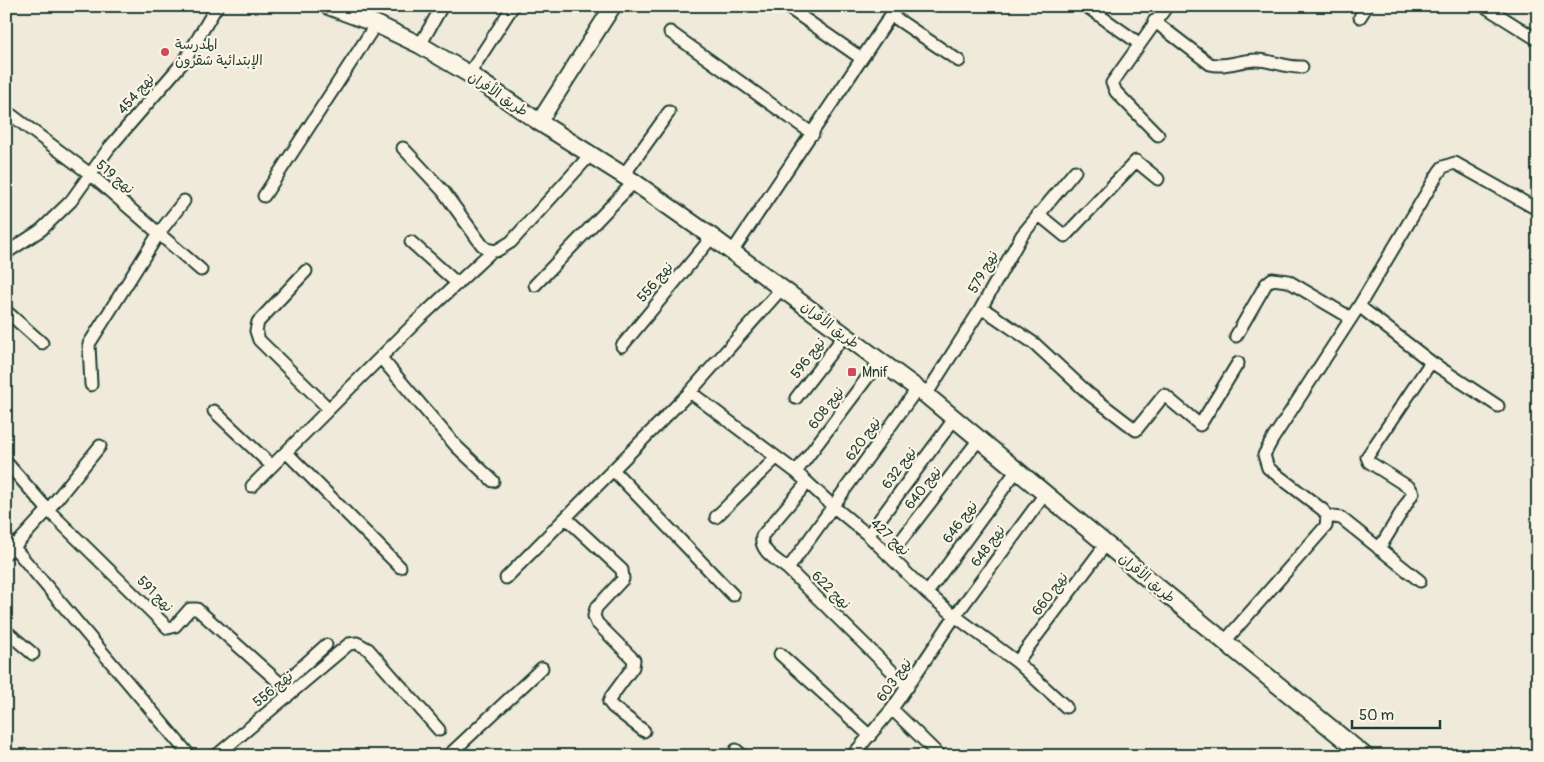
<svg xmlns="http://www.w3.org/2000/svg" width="1544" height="762" viewBox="0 0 1544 762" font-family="Pangolin,'Playpen Sans Arabic',sans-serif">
<rect width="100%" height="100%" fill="#efeada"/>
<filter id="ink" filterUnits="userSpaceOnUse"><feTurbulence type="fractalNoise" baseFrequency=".02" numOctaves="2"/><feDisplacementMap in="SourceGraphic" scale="10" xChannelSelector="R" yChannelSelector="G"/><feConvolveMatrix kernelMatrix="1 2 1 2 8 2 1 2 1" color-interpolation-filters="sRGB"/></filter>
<g filter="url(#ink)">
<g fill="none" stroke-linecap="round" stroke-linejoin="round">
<!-- minor casing -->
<g stroke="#1f3d34" stroke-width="15">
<path id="minor" d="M786,6l75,52
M1086,6l54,38
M1484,6l54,34
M891,15l68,46
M1360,17l7,-11
M1154,21l56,43c15,4 30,-4 46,-4 16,0 30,8 46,7
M670,32l143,102
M420,45l22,-39
M469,74l44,-68
M6,111l84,63 111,96
M1158,135l-42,-43 -4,-9 55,-77
M403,148l40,43 39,54 5,4 9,2 15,-9 80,-88
M623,176l46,-64
M264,196l112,-172
M1038,214l27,22 71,-75 22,18
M411,242l47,42
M732,252l165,-246
M6,253l35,-23 30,-29 38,-53 76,-88 32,-54
M306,271l-48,51 -2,9 3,9 70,69
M535,285l99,-103
M1359,306l72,56 67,44
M980,310l8,2 47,32 54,50 47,36 28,-35 36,30 38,-62
M6,311l36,32
M1236,336l30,-52 6,-5 16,2 63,37
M622,346l90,-109
M381,358l75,88 37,35
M91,385l-2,-41 70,-111 25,-32
M690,392l106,80 38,35 34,28 59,58 28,23 62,46 49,45
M926,395l54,-85 42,-75 53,-64
M796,398l48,-62
M214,411l58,55
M286,452l114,115
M6,462l42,48 120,118 7,-2 15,-17h7l85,76 5,12
M613,470l120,125
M796,472l83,-110
M252,486l166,-166 74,-69
M1327,516l14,2 79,63
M716,517l60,-59
M566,518l56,52 1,9 -27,29 -2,8 3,7 37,37 -1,7 -22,30 -2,5 4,5 31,24
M868,535l87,-117
M6,538l184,218
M1379,549l34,-56 -3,-5 -41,-26 -2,-5 64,-95
M6,553l8,-6 34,-37 52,-64
M889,556l91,-118
M788,569c-11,-9 -29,-18 -26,-33l45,-53
M506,578l184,-186 92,-104
M927,593l90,-123
M6,631l27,23
M1225,641l101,-115 1,-10 -4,-6 -55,-42 -4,-13 8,-15 87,-134 80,-134 4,-5 12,-4 78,44 5,1
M780,654l90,82
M1017,662l89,-118
M282,685l44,-40
M908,687l-120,-118 129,-180
M892,709l48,47
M736,750l7,6
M216,756l133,-112 8,-1 11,6 71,81
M448,756l94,-88
M852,756l40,-47 63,-93 90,-122"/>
</g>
<!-- tertiary casing -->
<g stroke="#1f3d34" stroke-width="19">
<path id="tertiary" d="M539,122l74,-116"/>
</g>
<!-- secondary casing -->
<g stroke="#1f3d34" stroke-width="20">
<path id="secondary" d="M328,6l48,18 44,21 49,29 70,48 95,60 78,55 214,158 239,198 200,163"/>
</g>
<!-- minor -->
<use href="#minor" stroke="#fcf5e5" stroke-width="11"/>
<!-- tertiary -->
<use href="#tertiary" stroke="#fcf5e5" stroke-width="15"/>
<!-- secondary -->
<use href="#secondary" stroke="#fcf5e5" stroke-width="16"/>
</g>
</g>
<!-- markers -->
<g fill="#d1495b" stroke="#fcf5e5" stroke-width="2">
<circle cx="165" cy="52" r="5"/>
<rect x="847" y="367" width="10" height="10" rx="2.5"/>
</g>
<g text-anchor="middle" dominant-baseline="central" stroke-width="4.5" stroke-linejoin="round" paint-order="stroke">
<!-- poi labels -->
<g font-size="14" fill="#1f3d34" stroke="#fcf5e5" text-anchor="start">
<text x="175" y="44">المدرسة<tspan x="175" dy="16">الإبتدائية شقرون</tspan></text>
<text x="862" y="372">Mnif</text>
</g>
<!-- street labels -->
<g font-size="14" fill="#1f3d34" stroke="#fcf5e5">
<text transform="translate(136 94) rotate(-49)">نهج 454</text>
<text transform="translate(498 94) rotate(34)">طريق الأفران</text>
<text transform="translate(115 177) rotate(40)">نهج 519</text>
<text transform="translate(983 272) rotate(-61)">نهج 579</text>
<text transform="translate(655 282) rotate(-50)">نهج 556</text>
<text transform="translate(830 325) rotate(37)">طريق الأفران</text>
<text transform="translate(808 358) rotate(-53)">نهج 596</text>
<text transform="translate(826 408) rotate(-53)">نهج 608</text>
<text transform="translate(863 439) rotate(-55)">نهج 620</text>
<text transform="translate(899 468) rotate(-54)">نهج 632</text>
<text transform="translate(923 488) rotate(-52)">نهج 640</text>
<text transform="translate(960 522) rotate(-54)">نهج 646</text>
<text transform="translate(890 537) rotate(43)">نهج 427</text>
<text transform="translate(988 546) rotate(-54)">نهج 648</text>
<text transform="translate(1147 578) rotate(40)">طريق الأفران</text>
<text transform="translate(831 590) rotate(44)">نهج 622</text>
<text transform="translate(155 594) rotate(45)">نهج 591</text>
<text transform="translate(1050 594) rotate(-53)">نهج 660</text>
<text transform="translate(894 680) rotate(-55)">نهج 603</text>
<text transform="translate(273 689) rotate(-40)">نهج 556</text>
</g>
</g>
<!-- margin -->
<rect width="1544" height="762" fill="none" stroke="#fcf5e5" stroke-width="25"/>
<rect x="12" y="12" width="1519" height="737" fill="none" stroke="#1f3d34" stroke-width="2" filter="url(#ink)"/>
<!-- scale -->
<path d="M1352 720v8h88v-8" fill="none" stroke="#1f3d34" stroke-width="2.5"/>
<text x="1359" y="720" font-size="15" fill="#1f3d34" stroke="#fcf5e5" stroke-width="4" paint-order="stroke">50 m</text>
</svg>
